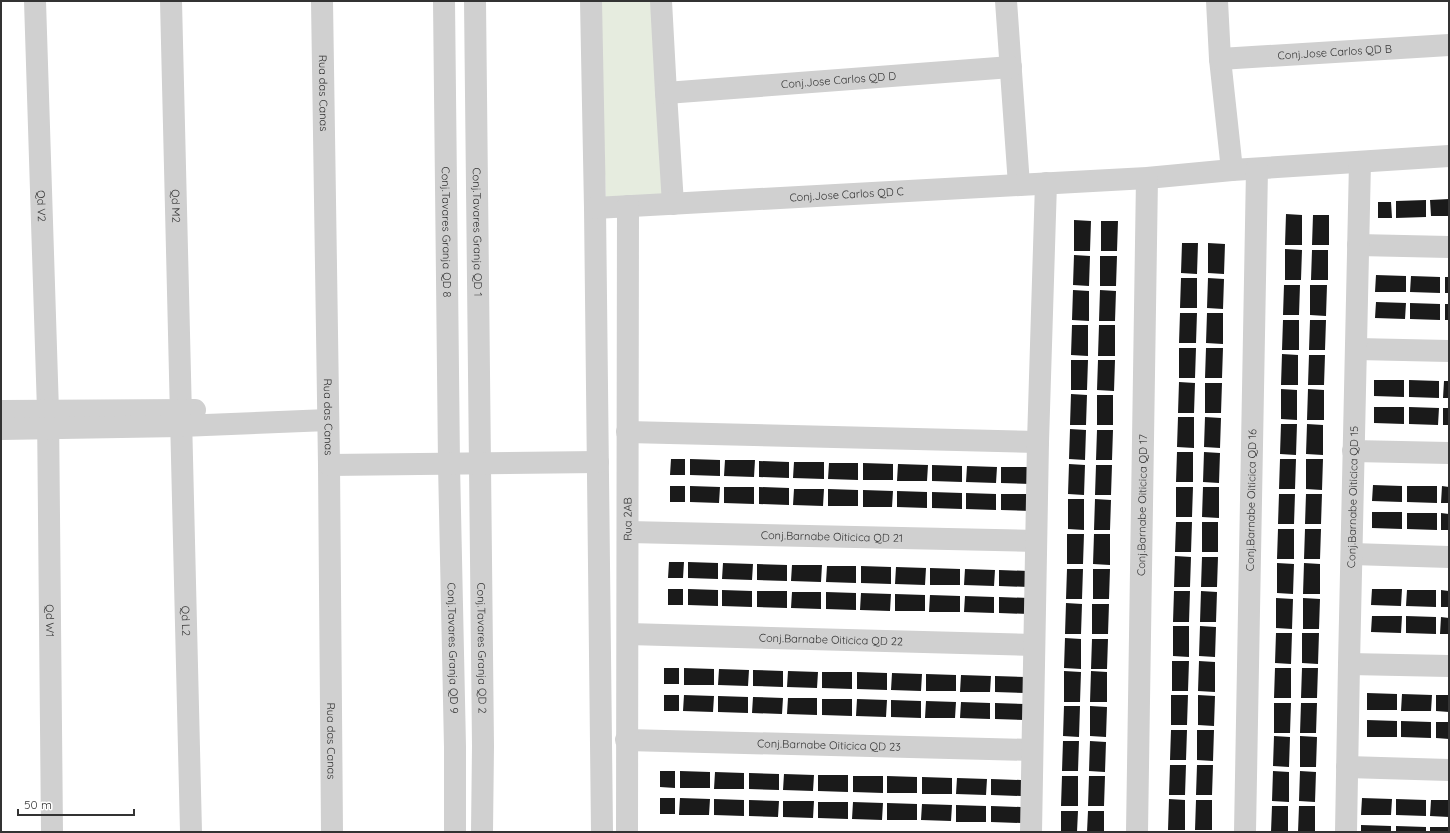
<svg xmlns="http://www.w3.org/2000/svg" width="1450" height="833" viewBox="0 0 1450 833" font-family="Quicksand,sans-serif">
<rect width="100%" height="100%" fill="#fff"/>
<!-- green -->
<path fill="#e6ecdf" d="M599,1h55l11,197 -59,3z"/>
<!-- building -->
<path fill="#1a1a1a" d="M1449,199v17h-18l-1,-16z
M1426,200v17l-30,1v-17z
M1378,202h13l1,16h-14z
M1286,214l16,1v30h-17z
M1313,215h16v30h-17z
M1074,220l17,1 -1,30h-16z
M1101,221h17l-1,30h-16z
M1182,243h16l-1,31 -16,-1z
M1208,243l17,1 -1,30 -16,-1z
M1285,249l17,1 -1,30h-16z
M1312,250h16v30h-17z
M1074,255l16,1 -1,30 -16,-1z
M1100,256h17l-1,30h-16z
M1376,275l30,1v16h-31z
M1411,276l29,1v16l-30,-1z
M1445,277h4v16h-4z
M1181,278h16v30h-17z
M1208,278l16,1 -1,30 -16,-1z
M1284,285h16l-1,30h-16z
M1310,285h17l-1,31 -16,-1z
M1073,290l16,1v30l-17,-1z
M1100,290l16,1 -1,30h-16z
M1376,302l30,1 -1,16 -30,-1z
M1410,303l30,1v16l-30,-1z
M1445,304h4v16h-4z
M1180,313h17l-1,30h-17z
M1207,313h16v31l-17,-1z
M1283,320h16v30h-17z
M1310,320h16l-1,30h-16z
M1072,325h16v31l-17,-1z
M1099,325h16v31h-17z
M1179,348h17l-1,30h-16z
M1206,348h17l-1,30h-17z
M1282,354l16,1v30h-17z
M1309,355h16l-1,30h-16z
M1071,360h17l-1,30h-16z
M1098,360h17l-1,31 -17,-1z
M1374,380h30v17l-30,-1z
M1409,380l30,1v17l-30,-1z
M1444,381h5v17h-6z
M1179,382l16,1 -1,30h-16z
M1205,383h17l-1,30h-16z
M1281,389l16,1v30l-16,-1z
M1308,389l16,1v30h-17z
M1071,394l16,1 -1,30h-16z
M1097,395h16v30h-16z
M1374,407h30v17l-30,-1z
M1409,407l30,1 -1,17 -29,-1z
M1443,408h6v17h-6z
M1178,417h16v31l-17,-1z
M1205,417l16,1 -1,30 -16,-1z
M1281,424h16l-1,31 -16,-1z
M1307,424l16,1v30l-17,-1z
M1070,429l16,1 -1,30 -16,-1z
M1097,430h16l-1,30h-16z
M1177,452h16v30h-17z
M1204,452l16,1 -1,30 -16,-1z
M671,459h14v16h-15z
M690,459l30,1v16l-30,-1z
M1280,459h16l-1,30h-16z
M1306,459h17l-1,31 -16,-1z
M725,460h30l-1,17 -30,-1z
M759,461l30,1v16l-30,-1z
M794,462h30v17l-31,-1z
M829,463h29v17l-30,-1z
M863,463l30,1v16h-30z
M898,464l30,1 -1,16h-30z
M1069,464l16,1 -1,30 -16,-1z
M932,465l30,1v16l-30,-1z
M1096,465h16l-1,30h-16z
M967,466l30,1 -1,16 -30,-1z
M1001,467h30v17l-30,-1z
M1373,485l29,1v16l-30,-1z
M670,486h15v16h-15z
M690,486l30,1 -1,16 -29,-1z
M1407,486h30v17l-30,-1z
M1442,486l7,1v16h-8z
M724,487h30v17l-30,-1z
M759,487l30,1v17l-30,-1z
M1176,487h17l-1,30h-16z
M1203,487h16v31l-17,-1z
M794,489h30l-1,17 -30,-1z
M828,489l30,1v16h-30z
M863,490l30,1 -1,16h-29z
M897,491l30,1v16l-30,-1z
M932,492l30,1v16l-30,-1z
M966,493l30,1v16l-30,-1z
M1001,494h30v17l-30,-1z
M1279,494h16l-1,30h-16z
M1306,494h16l-1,30h-16z
M1068,499h16v31l-16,-1z
M1095,499l16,1 -1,30h-16z
M1372,512h30v17l-30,-1z
M1407,513h30v17l-30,-1z
M1441,513l8,1v16h-8z
M1176,522h16l-1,30h-16z
M1202,522h16v30h-16z
M1278,529h16v30h-17z
M1305,529h16l-1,30h-16z
M1067,534h17l-1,30h-16z
M1094,534h16v31l-17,-1z
M1175,556l16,1 -1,30h-16z
M1202,557h16l-1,30h-16z
M669,562h15l-1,16h-15z
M688,562l30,1v16l-30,-1z
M723,563l30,1 -1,16 -30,-1z
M1277,563l17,1 -1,30 -16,-1z
M1304,563l16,1v30h-17z
M757,564l30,1v16l-30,-1z
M792,565h30l-1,17 -30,-1z
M827,566h29v17l-30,-1z
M861,566l30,1v17l-30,-1z
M896,567l30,1 -1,17 -30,-1z
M930,568l30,1v16h-30z
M965,569l30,1 -1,16 -30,-1z
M1067,569h16l-1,30h-16z
M1093,569h17l-1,30h-16z
M999,570l30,1v16l-30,-1z
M668,589h15v16h-15z
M688,589l30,1v16l-30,-1z
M1372,589h30l-1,17 -30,-1z
M722,590l30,1v16l-30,-1z
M1407,590h29v17l-30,-1z
M1441,590l8,1v16h-8z
M757,591h30v17l-30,-1z
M1174,591h16l-1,31h-16z
M1201,591l16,1 -1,30h-16z
M792,592h29v17l-30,-1z
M826,592l30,1v17l-30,-1z
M861,593l30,1 -1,17 -30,-1z
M895,594l30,1v16h-30z
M930,595l30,1v16h-31z
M965,596l29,1v16l-30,-1z
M999,597l30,1v16l-30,-1z
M1276,598l17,1 -1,30 -16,-1z
M1303,598l17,1 -1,30h-16z
M1066,603l16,1 -1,30h-16z
M1092,604h17l-1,30h-16z
M1372,616h30l-1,17 -30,-1z
M1406,616l30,1v17l-30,-1z
M1441,617l8,1v16h-9z
M1173,626h16v31l-16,-1z
M1200,626l16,1 -1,30 -16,-1z
M1276,633h16l-1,31 -16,-1z
M1302,633h17l-1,31 -16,-1z
M1065,638l16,1v30l-17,-1z
M1092,639h16l-1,30h-16z
M1172,661h17l-1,30h-16z
M1199,661l16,1v30l-17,-1z
M664,668h15v16h-15z
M684,668l30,1v16h-30z
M1275,668h16v30h-17z
M1302,668h16l-1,30h-16z
M719,669l30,1 -1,16 -30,-1z
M753,670l30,1v16l-30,-1z
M788,671l30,1 -1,16 -30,-1z
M1064,671l17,1 -1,30h-16z
M1091,671l16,1v30h-17z
M822,672h30v17l-30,-1z
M857,672l30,1v17l-30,-1z
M892,673l30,1 -1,17 -30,-1z
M926,674l30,1v16h-30z
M961,675l30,1 -1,16h-30z
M995,676l30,1v16l-30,-1z
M1367,693l30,1v16h-30z
M1402,694l30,1 -1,16h-30z
M664,695h15v16h-15z
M684,695l30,1 -1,16 -30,-1z
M1171,695h17l-1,30h-16z
M1198,695l17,1 -1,30 -16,-1z
M1436,695h13v17l-13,-1z
M718,696l30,1v16l-30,-1z
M753,697l30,1 -1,16 -30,-1z
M788,698h29v17l-30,-1z
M822,699h30v17l-30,-1z
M857,699l30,1 -1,17 -30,-1z
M891,700l30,1v17l-30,-1z
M926,701l30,1 -1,16h-30z
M961,702l29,1v16l-30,-1z
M995,703l30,1v16l-30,-1z
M1274,703h17l-1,30h-16z
M1301,703h16l-1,30h-16z
M1064,706h16l-1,31 -16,-1z
M1090,706l17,1 -1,30 -16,-1z
M1367,720l30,1v16h-30z
M1401,721l30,1v16l-30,-1z
M1436,722h13v17l-13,-1z
M1171,730h16l-1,30h-16z
M1197,730h17l-1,31 -16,-1z
M1274,736l16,1 -1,30 -16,-1z
M1300,736l17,1 -1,30h-16z
M1063,741h16l-1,30h-16z
M1090,741l16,1 -1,30 -16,-1z
M1170,765h16l-1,30h-16z
M1197,765h16l-1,30h-16z
M660,771h15v17l-15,-1z
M680,771l30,1v16h-30z
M1273,771l16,1v30l-17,-1z
M1300,771l16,1 -1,30 -16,-1z
M715,772l29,1v16h-30z
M749,773l30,1v16l-30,-1z
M784,774l30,1 -1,16 -30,-1z
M818,775h30v17l-30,-1z
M853,776h30v17l-30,-1z
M887,776l30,1v16h-30z
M1062,776h16v30h-17z
M1089,776h16l-1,30h-16z
M922,777l30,1v16h-30z
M957,778l30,1 -1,16 -30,-1z
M991,779l30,1v16l-30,-1z
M660,798h15v16h-15z
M680,798l30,1 -1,16h-30z
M1362,798l30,1 -1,16h-30z
M714,799l30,1v16l-30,-1z
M1169,799l16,1v30h-17z
M1396,799l30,1v16l-30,-1z
M749,800l30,1 -1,16 -29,-1z
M1196,800h16v30h-17z
M1431,800h18v17l-19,-1z
M783,801h31l-1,17 -30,-1z
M818,802h30v17l-30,-1z
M853,802l30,1 -1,17 -30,-1z
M887,803l30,1v16h-30z
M922,804l30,1 -1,16 -30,-1z
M956,805l30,1v16h-30z
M991,806l30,1v16l-30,-1z
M1272,806h16v26h-17z
M1299,806h16v26h-17z
M1061,811h17l-1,21h-16z
M1088,811h16v21h-17z
M1361,825l30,1v6h-30z
M1396,826l30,1v5h-30z
M1430,827h19v5h-19z"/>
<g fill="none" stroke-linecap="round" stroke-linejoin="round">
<!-- minor -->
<g stroke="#d0d0d0" stroke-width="22">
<path id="s1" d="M35,1l13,410 4,421"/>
<path id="s2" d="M171,1l20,831"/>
<path id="s3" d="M322,1l7,464 3,367"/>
<path id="s4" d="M444,1l5,463 6,283v85"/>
<path id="s5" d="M475,1l8,745 -1,86"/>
<path d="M591,1l4,207 7,624"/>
<path d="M661,1l5,92 7,111"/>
<path d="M1006,1l13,184"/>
<path d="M1217,1l3,58 12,111"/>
<path id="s6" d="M1220,59l229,-14"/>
<path id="s7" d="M666,93l345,-26"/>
<path id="s8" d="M595,208l552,-30 85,-8 217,-14"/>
<path d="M1358,245l91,2"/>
<path d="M1357,349l92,2"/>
<path d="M1,411l194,-1"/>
<path d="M1,429l180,-3 147,-6"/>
<path d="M627,432l411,10"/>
<path d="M1353,451l96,2"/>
<path d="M329,465l269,-3"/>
<path id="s9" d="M628,532l408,9"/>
<path d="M1352,554l97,3"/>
<path id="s10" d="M628,634l406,11"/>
<path d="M1349,664l100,2"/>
<path id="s11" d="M626,740l406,10"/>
<path d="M1347,767l102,3"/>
<path id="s12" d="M627,832l1,-626"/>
<path d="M1031,832l7,-390 8,-259"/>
<path id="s13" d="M1137,832l10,-654"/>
<path id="s14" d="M1245,832l12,-663"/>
<path id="s15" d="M1346,832l3,-168 11,-502"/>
</g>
</g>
<g text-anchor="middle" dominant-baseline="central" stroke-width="4" stroke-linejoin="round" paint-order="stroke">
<!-- street labels -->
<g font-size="11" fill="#333" stroke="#fff">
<text stroke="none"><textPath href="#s6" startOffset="115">Conj.Jose Carlos QD B</textPath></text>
<text stroke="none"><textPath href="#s7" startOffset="173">Conj.Jose Carlos QD D</textPath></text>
<text stroke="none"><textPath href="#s3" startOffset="92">Rua das Canas</textPath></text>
<text stroke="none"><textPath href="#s8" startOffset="252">Conj.Jose Carlos QD C</textPath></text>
<text stroke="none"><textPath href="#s1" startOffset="205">Qd V2</textPath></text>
<text stroke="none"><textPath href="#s2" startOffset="205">Qd M2</textPath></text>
<text stroke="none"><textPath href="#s4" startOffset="231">Conj.Tavares Granja QD 8</textPath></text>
<text stroke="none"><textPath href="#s5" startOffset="231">Conj.Tavares Granja QD 1</textPath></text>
<text stroke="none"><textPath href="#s3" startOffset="416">Rua das Canas</textPath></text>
<text stroke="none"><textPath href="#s15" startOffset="335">Conj.Barnabe Oiticica QD 15</textPath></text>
<text stroke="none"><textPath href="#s14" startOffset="332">Conj.Barnabe Oiticica QD 16</textPath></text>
<text stroke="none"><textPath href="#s13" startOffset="327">Conj.Barnabe Oiticica QD 17</textPath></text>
<text stroke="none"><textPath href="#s12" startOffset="313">Rua 2AB</textPath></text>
<text stroke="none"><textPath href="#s9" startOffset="204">Conj.Barnabe Oiticica QD 21</textPath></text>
<text stroke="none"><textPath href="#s1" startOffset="620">Qd W1</textPath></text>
<text stroke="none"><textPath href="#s2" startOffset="620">Qd L2</textPath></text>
<text stroke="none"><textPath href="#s10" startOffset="203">Conj.Barnabe Oiticica QD 22</textPath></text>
<text stroke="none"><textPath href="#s4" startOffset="647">Conj.Tavares Granja QD 9</textPath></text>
<text stroke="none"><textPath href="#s5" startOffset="647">Conj.Tavares Granja QD 2</textPath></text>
<text stroke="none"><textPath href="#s3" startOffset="740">Rua das Canas</textPath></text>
<text stroke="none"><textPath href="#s11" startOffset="203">Conj.Barnabe Oiticica QD 23</textPath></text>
</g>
</g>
<!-- border -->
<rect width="1450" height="833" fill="none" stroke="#333333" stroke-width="4"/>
<!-- scale -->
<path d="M18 809v6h116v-6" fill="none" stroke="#333333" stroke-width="2"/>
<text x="24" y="809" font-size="12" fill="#333333" stroke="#ffffff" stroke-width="3" paint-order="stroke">50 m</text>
</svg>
